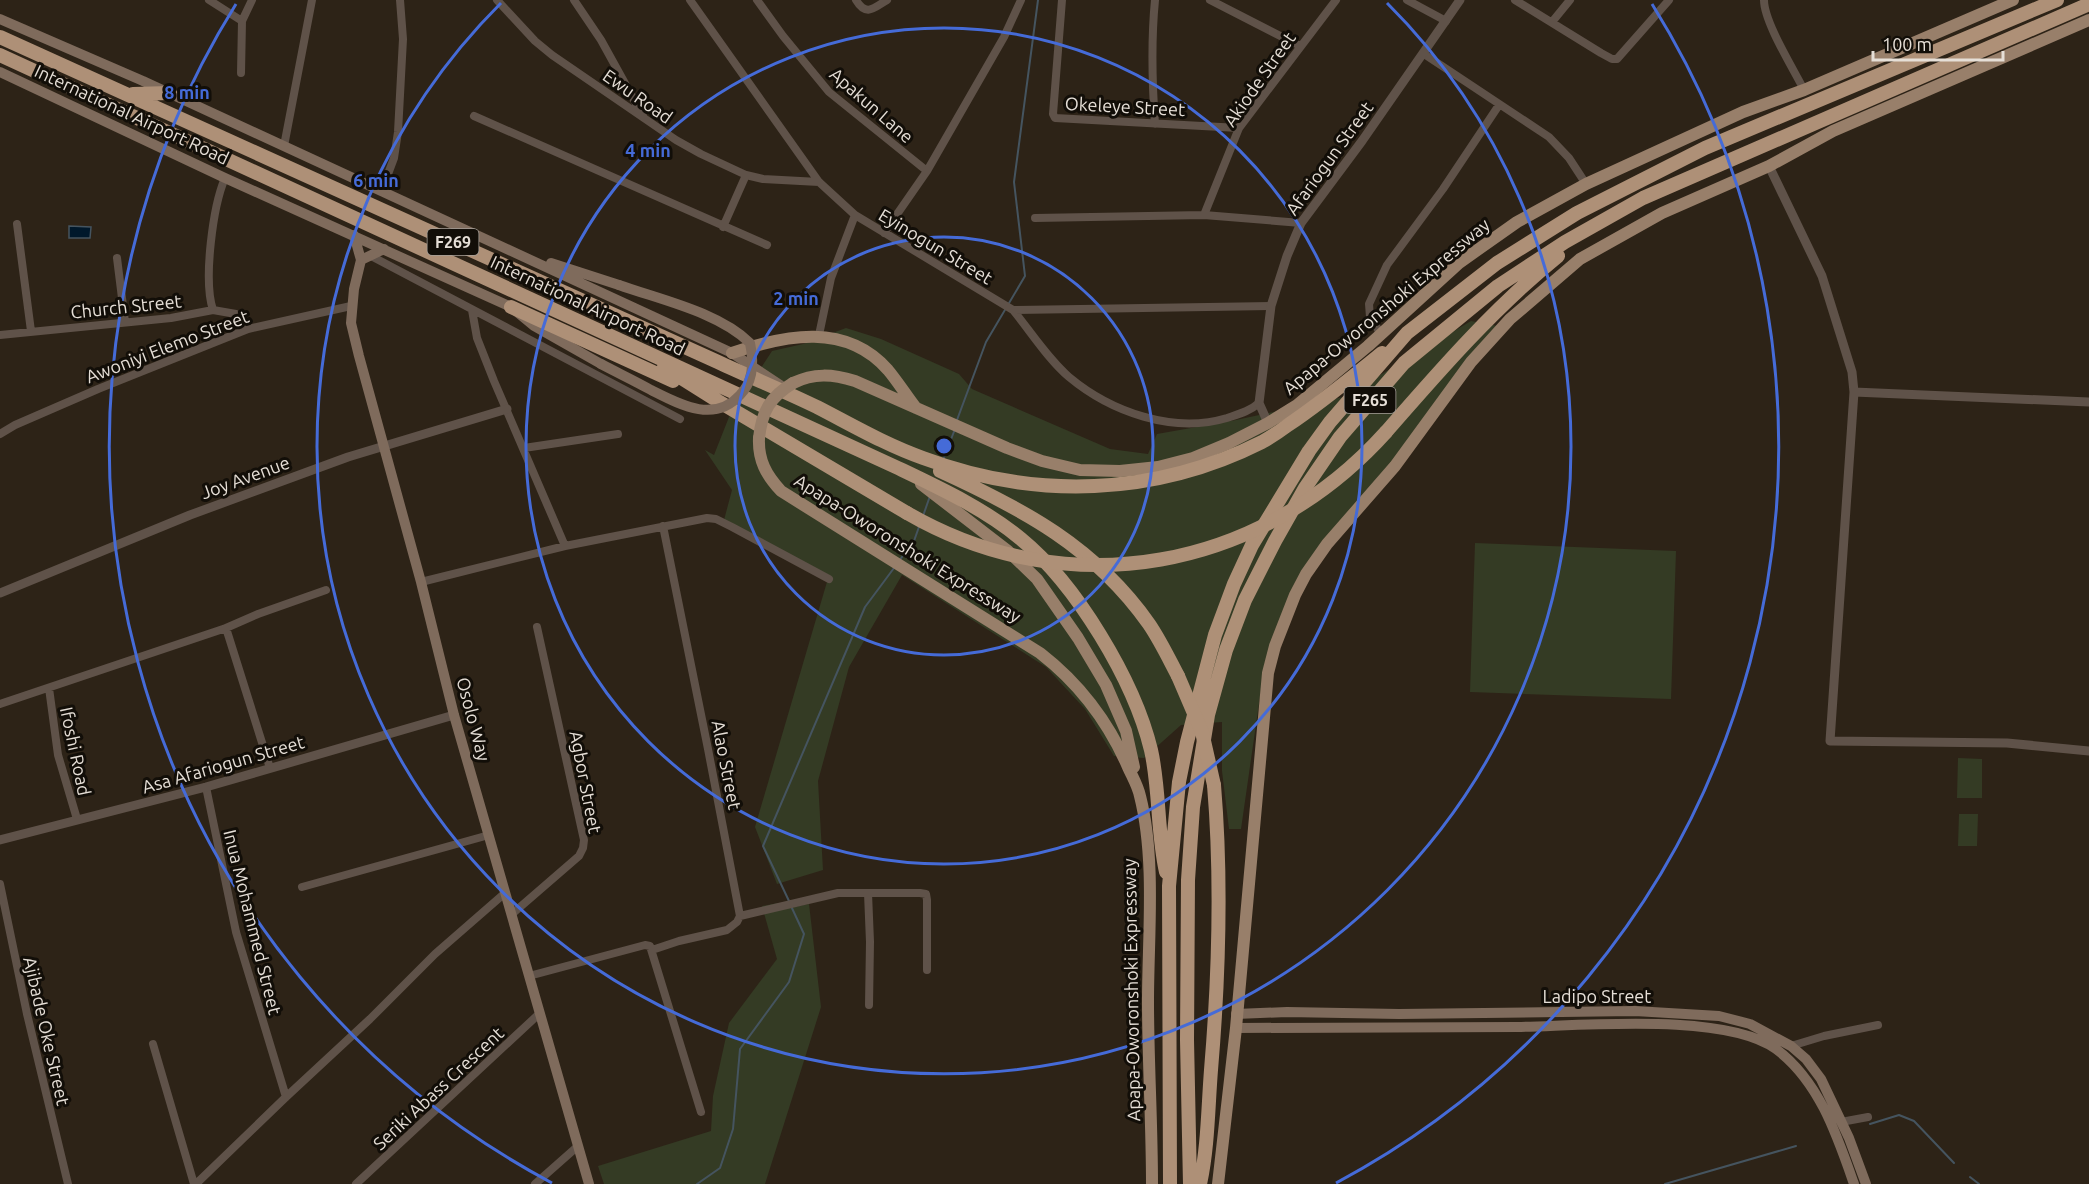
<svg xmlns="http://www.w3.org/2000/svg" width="2089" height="1184" viewBox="0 0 2089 1184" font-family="Ubuntu,sans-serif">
<rect width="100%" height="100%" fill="#2d2317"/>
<!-- green -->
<path fill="#343b24" d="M1471,321l32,6 -214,271 -24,64 -24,167h-12l-7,-58v-49l-41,3 -37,33 -30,-2 -29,-47 -39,-42 -144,-92 -53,92 -31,114 5,89 -46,14 -22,-57 74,-252 -105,-55 8,-30 -27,-40 9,5 15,-38 43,-66 31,-7 43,-16 35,11 78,35 13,15 138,60 38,5 9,-20 79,-14 107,-23z
M1475,543l201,8 -5,148 -201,-7z
M1958,758l24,1v39h-25z
M1959,814h19l-1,32h-19z
M778,903l10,5 21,-4 12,103 -56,177h-161l-6,-18 113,-35 2,-35 16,-73 48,-64 -15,-53z"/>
<!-- water -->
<path fill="#00182b" stroke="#45545f" stroke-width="1.5" d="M69,226l22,1 -1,11h-21z"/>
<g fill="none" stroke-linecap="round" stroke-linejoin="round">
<!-- stream -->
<path stroke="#45545f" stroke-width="2" d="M957,420l29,-78 39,-66 -11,-94 24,-182
M943,460l12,-31
M923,516l7,-20
M899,561l15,-20 6,-17
M789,901l-26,-55 102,-239 29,-39
M1870,1124l29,-9 15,6 40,42
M1970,1177l9,7
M697,1184l23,-16 13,-39 7,-80 49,-67 15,-48 -13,-28
M1665,1184l131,-38"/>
<!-- minor -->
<path stroke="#5f5249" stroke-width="8" d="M209,0l33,21
M497,0l38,41 17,14 124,85 25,14 45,21 17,4 56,3
M574,0l27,40 42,76
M690,0l129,182 36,33 158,95 258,-4
M757,0l26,36 46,56 98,79
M856,0c10,17 18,8 31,0
M1062,0l-9,114 2,4 184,10
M1210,0l90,46
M1407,0l39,21
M1515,0l86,53 11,6h5l52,-59
M1764,0c0,22 29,68 40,90
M1552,22l18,-22
M1424,54l125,83 20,21 17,26
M241,73l1,-52 10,-21
M474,116l293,129
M1155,124c-3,-42 -4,-83 0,-124
M284,146l28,-146
M385,182l9,-24 4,-26 5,-93 -3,-39
M1204,215l35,-87 97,-128
M1035,218l169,-3 97,8
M17,224l14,107
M723,227l23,-52
M884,233l43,-62 77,-134 17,-37
M371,256l309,163
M117,258l8,64
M213,310c-10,-30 0,-104 12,-132
M472,310l5,28 17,43 71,165
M1013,310c18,22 35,49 56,67 42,35 104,57 158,41 12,-4 23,-7 32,-15
M1381,334l-11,-17 -1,-13 18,-39 56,-76 56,-84
M0,335l171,-17 42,-8 23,4 12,15
M819,335l12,-57 24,-63
M0,434l15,-9 83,-36 150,-60 103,-23
M524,448l94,-14
M421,582l144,-36 142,-28 9,1 16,8 97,52
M226,628l32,-14 68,-24
M49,688l9,67 19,64
M0,704l226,-76 44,140
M206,787l30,145 50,165
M0,884l27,130 41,170
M302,887l187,-52
M868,893l2,49 -1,63
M512,914l67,-58 4,-8 1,-8 -47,-213
M740,916l98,-23h82l6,1 1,6v70
M652,950l27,-9 48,-11 10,-8 3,-6 -32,-167 -45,-223
M529,976l116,-31 5,1 51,166
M153,1044l41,140
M1791,1046l33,-10 54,-11
M1841,1122l27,-5
M196,1184l90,-87 84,-78 65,-65 70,-61
M356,1184l184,-171
M535,1184l43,-38"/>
<!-- tertiary -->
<path stroke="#5f5249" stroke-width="9" d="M1769,166l53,110 30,96 2,20 -24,349 177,2 82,8
M1854,392l235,10
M1268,423l-9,-20 12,-97 16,-50 14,-33 61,-82 98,-141
M0,593l190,-78 158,-58 159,-48
M0,840l206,-53 248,-72"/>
<!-- secondary -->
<path stroke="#7f6b5c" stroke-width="10" d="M0,19l143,62 589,272 48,32
M0,72l225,106 286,129 23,19 67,38
M354,235l7,25 -7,29 -3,34 8,33 62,226 33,133 135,469
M361,260l23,-11
M551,263l68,22
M1236,1014l51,-2 112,2 236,-3 84,5 31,8 41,22 15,13 15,20 28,59 17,46
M1236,1028c93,0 187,-1 281,-1 63,-1 208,-15 259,22 43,32 61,86 78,135"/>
<!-- primary -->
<path stroke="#987f6a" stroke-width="12" d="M732,353c53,-18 114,-31 156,17 10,12 18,25 28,38
M793,383c21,-10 39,-9 62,-2l152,67 35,13 38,9 40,1 38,-4 35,-9 36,-15 39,-20 29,-18 71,-59 91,-83 58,-41 69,-38 157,-72 61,-22 209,-90
M759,438c-1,22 7,37 22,53l259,162c40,31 68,68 88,114 4,9 10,19 12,29 16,63 8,141 8,205 0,61 4,122 4,183
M921,484l87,67 29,28 41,59 28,47 20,46 8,36
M1218,1184l18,-156 32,-355 7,-27 20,-51 11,-21 21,-30 68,-78 76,-104 39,-43 70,-60 82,-46 107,-47 64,-35 256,-111"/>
<!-- motorway -->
<path stroke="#ae9077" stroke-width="14" d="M0,37l718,325c32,15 66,29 99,45 35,18 69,38 106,51 112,42 232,38 339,-16 9,-5 18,-11 26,-17 33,-22 63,-47 94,-72
M0,55l898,413c42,20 87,41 123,71 55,45 113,141 130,211 9,40 6,82 15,122
M133,94l37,-1
M511,307l162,74
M664,367l54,34 189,112
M1386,432c54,-62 108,-124 172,-176
M940,471c83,38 155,76 209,153 11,16 20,35 29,52
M1170,1184l-1,-298 10,-104 8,-40 28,-107 19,-51 18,-39 57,-94 21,-29 77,-89 90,-70 80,-50 128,-65 352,-148
M1190,1184l-3,-144 1,-160 5,-73 15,-92 18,-65 19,-50 30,-59 30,-53 35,-51 64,-74 94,-77 67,-44 78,-44 446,-194
M1200,1184c8,-37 8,-76 11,-114 8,-95 11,-190 3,-285"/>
<!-- secondary-bridge -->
<path stroke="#7f6b5c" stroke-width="10" d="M601,364c17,9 34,17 50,26 28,14 63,34 89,5 14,-14 14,-33 10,-52 -32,-31 -89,-43 -131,-58"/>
<!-- primary-bridge -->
<path stroke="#987f6a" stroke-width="12" d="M759,438c3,-27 11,-41 34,-55"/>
<!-- motorway-bridge -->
<path stroke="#ae9077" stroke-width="14" d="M907,513c162,94 355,57 479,-81
M1178,676l24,56 12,53"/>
</g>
<!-- distance rings -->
<g fill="none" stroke="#456bd8" stroke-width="3">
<circle cx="944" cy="446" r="209"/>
<circle cx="944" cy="446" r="418"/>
<path d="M1387 3A627 627 0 1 1 501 3"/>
<path d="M552 1183A835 835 0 0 1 236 4M1652 4A835 835 0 0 1 1336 1183"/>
</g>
<g text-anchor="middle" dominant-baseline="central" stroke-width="6" stroke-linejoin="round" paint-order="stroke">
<!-- shield labels -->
<g fill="#120e08" stroke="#a6a099" stroke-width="1.5">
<rect x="427.5" y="229" width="51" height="26" rx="4.5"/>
<rect x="1344.5" y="387" width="51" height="26" rx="4.5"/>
</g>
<g font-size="16" font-weight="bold" fill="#e6dfd7">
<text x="453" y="242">F269</text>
<text x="1370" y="400">F265</text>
</g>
<!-- street labels -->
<g font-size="18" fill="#e6dfd7" stroke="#120e08">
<text transform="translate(1259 79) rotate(-55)">Akiode Street</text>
<text transform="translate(638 96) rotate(35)">Ewu Road</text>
<text transform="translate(872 105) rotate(41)">Apakun Lane</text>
<text transform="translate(1125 106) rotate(3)">Okeleye Street</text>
<text transform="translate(132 114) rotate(25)">International Airport Road</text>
<text transform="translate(1329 158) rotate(-54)">Afariogun Street</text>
<text transform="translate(936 246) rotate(31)">Eyinogun Street</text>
<text transform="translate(588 305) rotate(25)">International Airport Road</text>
<text transform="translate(126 306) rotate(-6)">Church Street</text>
<text transform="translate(1386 306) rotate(-40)">Apapa-Oworonshoki Expressway</text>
<text transform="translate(167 346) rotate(-21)">Awoniyi Elemo Street</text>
<text transform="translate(245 477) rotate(-20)">Joy Avenue</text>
<text transform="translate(908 548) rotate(32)">Apapa-Oworonshoki Expressway</text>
<text transform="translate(474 719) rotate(75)">Osolo Way</text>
<text transform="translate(76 751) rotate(78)">Ifoshi Road</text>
<text transform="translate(223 764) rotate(-16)">Asa Afariogun Street</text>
<text transform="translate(727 765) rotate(79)">Alao Street</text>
<text transform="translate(586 782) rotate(79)">Agbor Street</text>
<text transform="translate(253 922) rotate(76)">Inua Mohammed Street</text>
<text transform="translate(1131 990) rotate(-91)">Apapa-Oworonshoki Expressway</text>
<text x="1597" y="996">Ladipo Street</text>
<text transform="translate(47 1031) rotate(77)">Ajibade Oke Street</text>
<text transform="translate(438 1088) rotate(-43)">Seriki Abass Crescent</text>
</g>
</g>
<circle cx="944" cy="446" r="9" fill="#456bd8" stroke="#120e08" stroke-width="3"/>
<g font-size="18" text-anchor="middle" font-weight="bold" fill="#456bd8" stroke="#120e08" stroke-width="6" stroke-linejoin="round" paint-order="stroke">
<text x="187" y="99">8 min</text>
<text x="648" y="157">4 min</text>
<text x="376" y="187">6 min</text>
<text x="796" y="305">2 min</text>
</g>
<!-- scale -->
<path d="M1873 51v9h130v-9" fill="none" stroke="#e6dfd7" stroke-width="3"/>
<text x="1882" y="51" font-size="18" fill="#e6dfd7" stroke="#120e08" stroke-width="4.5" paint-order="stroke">100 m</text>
</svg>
